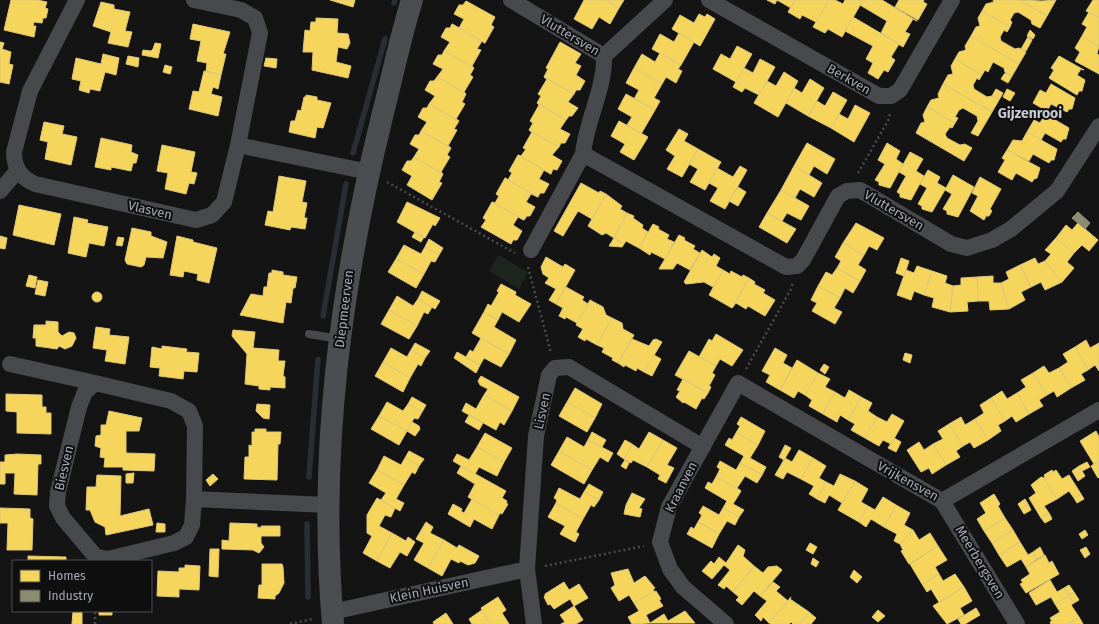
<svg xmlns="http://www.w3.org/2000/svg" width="1099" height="624" viewBox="0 0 1099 624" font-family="'Fira Sans',sans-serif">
<rect width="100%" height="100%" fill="#141415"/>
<!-- green -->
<path fill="#1e251f" d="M498,255l30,17 -9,17 -30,-18z"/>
<!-- homes -->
<path fill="#f6d55c" stroke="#dec877" d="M11,0h26l10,2 -2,6 3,1 -2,9h-3l-1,5 -8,-1 -1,4h3l-2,11 -30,-7z
M330,0h25l-2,7z
M584,0h21l14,8 -9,16 -11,-7 -7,12 -18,-10z
M605,0h19l-5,8z
M767,0h28l-4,8 -14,-8 -2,4z
M795,0h34l-13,22 -14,-7 -2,4 -12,-7z
M829,0h6l8,4 2,-4h18l-21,37 -14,-8 -3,4 -12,-6z
M863,0h19l35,21 -4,-2 -8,13 5,2 -7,13 -22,-14 6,-12 -27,-16z
M899,0h25l-1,2 4,2 -9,16 -23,-13z
M993,0h26l28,16 -7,12 -8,-4 -1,-4 -13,-8 -4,1 -4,7 2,2 -2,5 -28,-16 4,-7 8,-2z
M1019,0l23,1 14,-1 -9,16z
M1093,0h6v17l-13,-6z
M466,1l29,16 -4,8 3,2 -9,16 -33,-19 7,4 5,-9 -10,-5 5,-9h4z
M101,2l13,3v4l16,3 -5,19 7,1 -4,15 -20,-4 3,-11 -18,-6z
M982,11l28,16 -3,5 -3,-2 -4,7 1,4 14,8 4,-1 7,4 -7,12 -48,-28 5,-9 4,-1 -2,-8z
M1089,12l10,5v29l-17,-10 5,-9 -5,-3z
M699,14l6,3 2,-3 8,5 -15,27 -28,-17 8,-14 14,8z
M853,17l46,27 -8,13 4,3 -7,12 -4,-2 -6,9 -10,-6 5,-10 -7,-4 7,-13 -28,-15z
M316,18l22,1 -1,14 11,1 2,9 -3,6 -9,-2 -2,15 15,4 -3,12 -36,-8 1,-18h-10l2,-22 5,1 1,-9h5z
M193,24l37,8 -7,22h3l-5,21 -15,-4 1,-8 -10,-2 4,-20 -11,-2z
M452,24l33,19 -3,-2 -5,8 4,1 -9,16 2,2 -30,-17 6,-9 -9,-5 5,-9h4z
M1030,30l5,5 -2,4 -6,-3z
M679,33l15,9 -13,23 -29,-16 8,-15 14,8z
M971,36l48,28 -7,12 -7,-4 -1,-4 -11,-6 -5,10 -3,-2 -3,5 -27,-16 4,-7 7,-2 -1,-4z
M1082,36l17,10 -2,8 2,1v19l-24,-13 5,-9 -5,-4z
M1028,37l4,3 -6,11 -5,-2z
M0,42l4,1 -2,6 9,3 -2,12 4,1 -4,19 -9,-2z
M560,42l21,12 -6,9 6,3 -5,9 9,6 -5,9h-4l-2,4 -30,-17 4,-8 -2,-1z
M155,43l6,1 -3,14 -16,-3 1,-5 8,1 2,-2z
M737,46l15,8 -16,28 -23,-13 8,-15 9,5z
M444,51l30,17 -4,7 3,2 -9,15 2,2 -29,-17 6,-8 -10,-5 5,-9h4z
M660,53l21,12 -3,4 4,2 -6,12 -10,-6 -4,7 -28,-16 8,-14 13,8z
M103,54l16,4 -3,17 -11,-3 -5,19 -10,-2 -1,4 -10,-3 2,-9 -9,-2 4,-21 25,6z
M128,56l11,2 -1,9 -12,-3z
M1059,56l25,14 -3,-1 -4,6 8,5 -3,11h-3l-2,4 -28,-17 5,-8 -3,-2z
M266,58l11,1 -1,9 -12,-2z
M760,59l15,8 -16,28 -14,-7 -3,4 -9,-5 11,-19 9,5z
M955,59l27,16 -3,5 -2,-2 -4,7 1,4 13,8 5,-1 7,4 -7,12 -49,-28 5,-9 5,-1 -2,-8z
M165,65l7,2 -2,7 -7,-2z
M634,68l28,16 -8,14 6,3 -5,9 -21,-11 5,-9 -13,-7z
M204,71l17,4 -3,14 -5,-2 -2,7 11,3 -4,19 -29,-7 4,-18 6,1z
M784,72l14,9 -20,36 -24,-14 13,-22 9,5z
M1005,73l7,3 -4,7 -7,-4z
M437,77l29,17 -4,8 3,2 -9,15 3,2 -30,-17 6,-8 -10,-6 5,-9h4z
M544,77l30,17 -6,8 10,6 -6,8h-3l-3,4 -29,-17 4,-7 -3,-2 9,-15z
M810,79l14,9 -16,28 -22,-13 8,-15 8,5z
M943,84l49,28 -14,24 -7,-3 7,-12 -1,-5 -14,-8 -4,2 -4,7 3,1 -3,5 -28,-16 4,-7 8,-2 -1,-4z
M1051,84l24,14 -3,11h-3l-2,3 -16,-8 -4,7 -14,-8 7,-13 6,3z
M996,89l7,4 -4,7 -7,-4z
M1007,89l8,4 -5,8 -7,-4z
M833,92l14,8 -16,28 -23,-12 9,-15 8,5z
M626,94l29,16 -14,24 -14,-9 5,-8 -14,-8z
M306,95l11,2v3l14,3 -8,25 -6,-1 -2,11 -26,-6 2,-11h4l3,-11 3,1 3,-14h2z
M537,103l29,17 -6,9 10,5 -5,9h-4l-2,4 -30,-17 4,-7 -3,-2 9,-16z
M429,104l30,17 -5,8 3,1 -9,16 3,2 -30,-17 6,-9 -9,-5 5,-9h4z
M855,105l15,8 -16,29 -23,-14 8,-14 9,5z
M927,107l28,16 -3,5 -2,-1 -5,7 2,4 13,7 5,-1 7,4 -8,13 -48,-28 5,-10 4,-1 -2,-7z
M1045,114l24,14 -3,11h-3l-2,3 -16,-9 -4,7 -14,-8 7,-12 6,3z
M619,121l29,16 -14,23 -14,-8 5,-8 -14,-8z
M44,122l20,4 -2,8 15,3 -6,28 -26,-6 3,-17 -8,-2z
M679,129l9,5 -4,7 14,8 -16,28 -15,-8 8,-13 -9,-6z
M529,130l30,17 -7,8 10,6 -5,9 -4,-1 -2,5 -33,-19 3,1 5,-7 -3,-1 9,-16z
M421,131l30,17 -4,7 3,2 -9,15 2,2 -29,-17 5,-8 -9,-5 5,-9h4z
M1027,132l30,17 -3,11h-3l-2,3 -16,-9 -4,7 -22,-11 6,-10 9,1z
M101,138l31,7 -1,7 7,3 -2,8h-3l-2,8 -20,-4v3l-16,-3z
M807,143l28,16 -8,15 -13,-8 -5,9 -15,-9z
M887,143l13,8 -4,8 7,5 -13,24 -11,-3v-3l-4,-2 10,-16 -7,-4z
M162,145l33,7 -4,20 6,1 -3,11 -5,-1 -3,11 -21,-5 3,-16 -11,-2z
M698,149l23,13 -16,28 -15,-8 8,-13 -9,-5z
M1007,150l33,18 -3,10 -3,1 -2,3 -16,-9 -4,7 -14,-8 7,-12 -3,-2z
M910,152l13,7 -7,12 8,5 -13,24 -11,-3v-3l-3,-2 9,-16 -7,-4z
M518,155l33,19 -7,-4 -5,9 10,5 -5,9h-4l-2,4 -33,-19 3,2 4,-7 -3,-2z
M414,157l29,17 -4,8 3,1 -10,17 -25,-15 5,-9 -10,-6 5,-9h4z
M740,166l7,4 -22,39 -15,-8 8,-13 -9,-5 8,-15 16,9z
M794,166l28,17 -8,14 -14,-8 -5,9 -14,-8z
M928,170l12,7 -3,6 9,5 -14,24 -10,-3v-3l-4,-2 9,-16 -7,-4z
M953,175l21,12 -16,30 -11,-3v-3l-4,-2 9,-15 -7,-4z
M279,176l27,5 -4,21 5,1 -3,15h3l-2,11 -14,-2 -1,3 -25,-5 3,-14 5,1z
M980,177l21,12 -11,20 2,2 -3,5h-3l-2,4 -14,-9 8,-15 -6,-3z
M505,178l33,19 -7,-3 -5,8 9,5 -5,9h-3l-3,4 -32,-18 3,1 4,-7 -3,-2z
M581,183l18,10 1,-2 6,3 -14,25 -14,-8 -15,25 -9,-5z
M738,187l8,5 -8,14 -9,-5z
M781,190l28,16 -8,14 -14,-7 -5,8 -15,-8z
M606,194l16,12 -2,3 7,4 -13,25 -8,-5 -4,2 -14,-9z
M407,202l33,16 -5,8 -2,-2 -8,14 -28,-16z
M492,202l32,18 -6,-3 -5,8 9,6 -5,9h-4l-2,4 -30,-17 5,-7 -3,-2z
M19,205l42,9 -7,31 -41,-10z
M627,213l7,3 -1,2 10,7 -1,3 6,4 -9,16 -13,-7 -2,3 -10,-6z
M767,213l29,16 -9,14 -28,-16z
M74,217l14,3 -1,3 21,4 -4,19 -15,-3 -3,14 -18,-4z
M856,223l28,15 -7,12 -8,-4 -5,9 -21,-12z
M1078,223l20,17 -9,11 -7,-6 -8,8 -18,-15 10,-13 6,5z
M653,224l6,3 -1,2 11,6 -2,4 7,3 -9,17 -14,-7 -1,3 -11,-7z
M132,228l19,4v4l16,6 -4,16 -17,-1 -2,8 -3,2 -14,-3 -2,-4z
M415,232l9,5 -3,5 -9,-5z
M679,235l6,3 -1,2 11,6 -2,3 7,4 -10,17 -13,-7 -4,6h-14z
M0,236l7,2 -2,11 -5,-1z
M177,236l16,4v2l24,6 -8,35 -12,-3 1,-6 -14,-3 -1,6 -13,-2z
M118,237l6,1 -2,8 -6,-1z
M614,238l10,6 -2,3 -13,-1z
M1056,238l18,15 -7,9 7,6 -12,14 -17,-21 6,-7 -6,-4z
M429,239l14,9 -4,7 -14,-8z
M843,243l21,12 -6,10 8,5 -6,11 -23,-13 4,-7 -6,-4z
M404,245l17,9 4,-7 14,8 -4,7 -4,-1 -7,13 -28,-15z
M702,250l10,7 2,-3 6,4 -4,8 7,4 -10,17 -9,-5 -18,2 -2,-2z
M546,257l17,10 2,-3 10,6 -19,34 -7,-4 7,-11 -11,-6 4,-5 -6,-4 -2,-7z
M901,258l8,3 -5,15 -8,-3z
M1035,258l3,6 7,-3 17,21 -17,8 -4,-8 -10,5 -11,-22z
M396,259l28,15 -8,14 -28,-16z
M1020,265l11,22 -10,5 4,8 -16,9 -8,-26 8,-4 -3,-7z
M917,266l15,5 -8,24 -10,-4 -3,9 -14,-5 9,-25 8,3z
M837,268l23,13 -7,12 -8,-5 -5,10 -22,-12 8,-14 6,3z
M272,270l11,2v3l14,2 -2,11h-2l-2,15 -5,-1 -3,21 -43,-8 11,-21 12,2 1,-9h3l2,-14h3z
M723,270l7,4 1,-3 11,6 1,-2 6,3 -17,30 -23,-13z
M932,271l15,5 -2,7 8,3 -3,26 -18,-5 2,-9 -10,-3z
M29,275l8,2 -2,11 -9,-2z
M993,276v7h8l8,26 -19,1 -1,-9h-11l-1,-24z
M977,277l1,24 -11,1 1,9 -18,1 3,-26 8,-1v-7z
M749,278l6,4 -1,2 11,6 -2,3 12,7 -10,16 -17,-10 -2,3 -10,-6 -4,5z
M38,280l10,2 -3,14 -10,-2z
M501,284l15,8 -1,3 16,9 -12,18 -17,-10 -4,8 -14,-8 4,-8 3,2 8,-14 -2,-1z
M818,286l22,12 -6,10 8,4 -7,12 -23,-13 5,-8 -6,-3z
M566,287l18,10 -2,3 6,4 -11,19 -11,-6 -1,2 -6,-3 4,-8 -7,-4z
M422,291l18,10 -5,8 -17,-10z
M92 297a5 5 0 1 1 10 0a5 5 0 1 1-10 0Z
M397,296l16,10 5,-7 14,8 -4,7 -4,-2 -7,14 -28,-16z
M590,300l13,7 3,8 6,3 -15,27 -11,-6 -1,2 -7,-4 5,-8 -7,-4z
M389,310l28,16 -8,13 -28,-15z
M484,312l14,8 -4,7 22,13 -7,14 -37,-21z
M612,318l10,5 1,6 11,6 -16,28 -6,-3 1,-2 -11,-6 2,-4 -7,-3z
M46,321l12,1v10l4,4 7,-4 5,1 2,5 -4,8 -7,3 -6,-3 -2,3 -21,-3v-8h-3l1,-13h12z
M96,327l14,2 -1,6 20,2 -4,27 -20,-3 2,-11 -14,-2z
M233,330l22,2 -2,16 26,2 -1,11h7l-2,15 2,1v11l-15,-1v3l-11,-1v-3l-14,-2 2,-30 -15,-18z
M716,334l27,16 -11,16 -12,-7 -4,7 -17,-9 10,-18 3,2z
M481,338l28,16 -8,13 -17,-9 -4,7 -14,-8 4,-7 3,2z
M632,339l17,7 4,-6 3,-1 6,3 -18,30 -7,-4 -1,3 -11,-6 -1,2 -6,-4z
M1086,340l4,8 9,-5v28l-4,-6 -7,5 -13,-23z
M415,343l15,8 -5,7 -14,-8z
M162,346l25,3 -1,3 13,1 -2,19 -13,-1 -1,8 -24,-3 1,-8 -10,-1 2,-20 10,2z
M1075,347l13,23 -7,4 4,6 -14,8 -12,-20 9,-6 -5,-8z
M391,348l16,9 4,-7 14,8 -4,8 -3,-2 -8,14 -27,-16z
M775,348l12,7 -4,8 9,5 -12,22 -14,-8 4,-7 -8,-4z
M689,351l27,15 -4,7 3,2 -6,11 2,1 -3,6 -33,-18z
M457,352l23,13 -4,8 -22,-15z
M905,353l7,2 -2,8 -7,-3z
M654,355l7,4 -9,17 -8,-4z
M797,360l21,13 -13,22 -7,-4 -4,7 -14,-8z
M383,362l27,16 -7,14 -28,-16z
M824,364l5,3 -4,7 -5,-4z
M1044,366l5,7 10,-5 12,20 -14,9 -3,-6 -7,4 -14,-22z
M818,373l12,6 -5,8 10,5 -12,22 -14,-8 3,-6 -7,-5z
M1033,373l14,22 -8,5 4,6 -14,8 -12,-21 9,-6 -5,-7z
M481,376l38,21 -7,14 -28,-16 4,-6 -8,-4 -2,-4z
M683,379l25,14 -4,6 -2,-1 -6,11 -12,-7 -1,1 -7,-6 4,-6 -3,-1z
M575,388l27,16 -7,14 -28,-16z
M849,390l12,7 -13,23 -8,-5 -3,7 -14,-8 12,-22 10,6z
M1002,391l5,8 10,-6 12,21 -13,8 -4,-6 -7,5 -14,-23z
M6,394l36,1v12h4v6h5v21l-34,-1v-21l-11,-1z
M484,395l28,16 -8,14 -4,-3 -4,8 -34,-19 4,-8 10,6z
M412,397l14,8 -4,7 -14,-8z
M861,397l11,6 -4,8 9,6 -12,21 -14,-8 4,-6 -7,-4z
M991,398l14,23 -7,4 3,6 -13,9 -13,-21 9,-6 -4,-8z
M387,402l16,9 5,-7 14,8 -4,7 -4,-1 -7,13 -28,-15z
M567,402l28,16 -8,14 -28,-16z
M257,404l13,1 -1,14 -6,-1 -7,-7z
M109,411l33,7 -3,13h-13v22l29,1 -1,17 -31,-1v-3h-19l1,-9 -5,-1 1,-9 -6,-2 1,-10 5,-1v-10h5z
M892,414l12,7 -13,23 -8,-4 -4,6 -14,-8 12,-21 10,5z
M469,415l14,8 -4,7 -14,-8z
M379,416l28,15 -8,14 -28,-16z
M741,417l24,14 -7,14 -22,-12 4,-7 -3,-2z
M961,417l4,8 10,-6 13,21 -14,8 -4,-6 -7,4 -14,-22z
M412,422l7,4 1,3 -5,7 -8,-5z
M949,424l14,22 -7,5 4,6 -14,8 -13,-21 10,-5 -5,-8z
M255,429h11v3h15l-1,12h-2l-1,36 -33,-1 1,-22h4v-12l3,1v-14h3z
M1096,431l3,6v24l-5,3 -14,-23z
M592,432l14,8 -4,7 -14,-7z
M649,432l14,8 -16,27 -14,-7 -2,3 -7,-4 8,-15 7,5z
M485,433l27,15 -8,14 -27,-15z
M736,433l22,12 -8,13 16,9 -4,8 -22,-12 4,-7 -19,-11 4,-7 3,2z
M567,437l17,10 4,-7 25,13 -5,9 -8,-5 -8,13 -33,-19z
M894,438l7,4 -5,10 -8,-4z
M625,440l7,4 -8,15 -7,-5z
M663,440l14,8 -10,17 7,3 -8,15 -8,-4 2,-4 -13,-8z
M919,442l5,8 9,-6 13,21 -14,9 -3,-6 -8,4 -14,-22z
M785,445l6,3 -7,12 -5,-3z
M477,447l27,15 -7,14 -18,-9 -4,7 -22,-13 4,-7 12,6z
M799,450l14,8 -12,21 -14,-7 -4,7 -8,-4 10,-17 7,4z
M409,451l15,8 -5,7 -14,-8z
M559,451l33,19 -8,14 -33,-19z
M17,454l24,1v9h-3l-1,31 -23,-1 1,-21h-10v11h-5v-22h5v-7z
M384,456l17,9 4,-7 14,8 -4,8 -3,-2 -8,13 -27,-15z
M813,458l13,8 -7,12 7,4 -9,17 -8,-5 5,-8 -13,-7z
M625,460l4,3 -3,6 -5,-3z
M720,461l16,9 4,-7 22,12 -5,8 -12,-7 -8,12 4,3 -25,-14 4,-8 -3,-2z
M1099,461v16l-1,1 -7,-12z
M1087,462l3,5 -8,4 -3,-5z
M461,466l45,25 -4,7 5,3 -1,2 2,1 -6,10 -2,-1 -1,2 -31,-18 7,-13 -18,-11z
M1079,466l3,5 -7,5 -3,-5z
M377,470l27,15 -8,14 8,4 -4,8 -19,-11 5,-7 -17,-10z
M1052,470l1,2 3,-2 6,9 7,-4 12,19 -7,4 -5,-7 -12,8 -13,-21 1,-1 -1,-2z
M1082,471l3,5 -7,5 -3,-5z
M134,473l-1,10h-7v-9z
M213,474l5,5 -8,7 -4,-6z
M840,474l15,7 -13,22 -13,-8 -4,8 -8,-4 9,-17 8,4z
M97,475l24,1 -1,40 29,-7 4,16 -47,10 -1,-8 -10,-5 -5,-12h-4l1,-23h9z
M716,477l25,14 -8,13 11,6 -5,7 -16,-9 4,-7 -22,-13 3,-6 4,2z
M1041,477l3,1 13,21 -13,7 5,7 -8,5 -12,-20 7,-5 -5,-8z
M855,481l13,8 -7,13 7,4 -9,16 -21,-12z
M589,484l14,8 -4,8 -15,-8z
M559,488l21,11 4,-7 15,8 -5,7 -3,-2 -8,14 -27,-16 1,-3 -3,-2z
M632,493l13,6 -6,9 3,1 -2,8 -16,-3 2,-9z
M994,494l6,10 -2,2 7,12 -21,13 -7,-12 9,-6 -6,-10z
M1081,494l3,5 -7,4 -3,-5z
M883,497l13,8 -12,22 -13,-8 -5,8 -7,-5 9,-16 7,4z
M377,498l18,10 -4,9 -6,-2 -6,11 13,7 -15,28 -14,-8 9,-17 -5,-3v-18z
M472,499l27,16 -7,14 -18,-10 -4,8 -22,-13 5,-10 9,5 -1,2 3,2z
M1025,499l3,5 -7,5 -3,-5z
M556,503l27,16 -7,13 3,2 -4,8 -15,-8 5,-8 -17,-9z
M1028,504l3,6 -7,4 -3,-5z
M896,505l14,8 -6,12 9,5 -13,14 -6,-3 3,-7 -13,-7z
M703,506l16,9 4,-7 16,9 -4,8 -8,-4 -8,13 -21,-12 4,-7 -3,-2z
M0,508l30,1v9l3,1 -1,31h-25l1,-27h-8z
M1049,513l3,6 -7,4 -4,-5z
M1005,518l8,12 -21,13 -8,-12z
M426,522l7,5 -3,6 14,7 -16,28 -14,-8 10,-17 -8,-4z
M698,522l21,12 -7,14 -25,-14 4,-7 3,2z
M157,523l8,1v8h-9z
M230,523l27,1v3l4,1v-2h19v10h-19v7l3,4 -5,6 -6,-3 -31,-1v-9l7,1z
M913,530l6,10 11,-7 8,13 -29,18 -8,-13 2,-1 -3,-6z
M1013,530l7,12 -21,13 -7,-12z
M1085,530l3,5 -6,4 -3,-5z
M392,533l14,8 2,-4 7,5 -8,14 -7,-4 -10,16 -13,-7z
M444,540l13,8 2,-3 20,11 -4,7 -7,2 -8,-4 -1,2 -8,-4 -9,17 -14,-8z
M1020,542l8,13 5,-3 4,7 -11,8 -5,-8 -14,8 -8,-12z
M810,543l7,4 -4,7 -7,-4z
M738,545l7,5 -2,6 11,10 -21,26 -7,-6 -2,3 -6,-4 12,-15 -6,-5 -12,14 -10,-8 9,-10 3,3 5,-7 7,6z
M938,546l9,14 -12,7 4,7 -17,10 -12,-20z
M1040,547l4,8 -7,4 -4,-7z
M1086,547l4,7 -5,4 -5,-8z
M210,549h9l-1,28 -9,-1z
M1045,555l4,8 3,-2 7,13 -33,19 -6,-9 3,-1 -2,-3 9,-6 -4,-7z
M28,556l38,1v4h-38z
M813,558l6,4 -3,5 -5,-3z
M262,564h20l1,3 1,16 -5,10 -4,3v3l-17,-1 1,-13h3z
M185,565l15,1 -1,24 -20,-1v8l-22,-1 1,-25 21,1v-4h6z
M754,566l9,7 5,-6 9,-1 5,4 -22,26 -6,-5 -12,14 -6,-5 3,-3 -6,-5z
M628,569l6,14 11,-7 10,12 -2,1 1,2 -20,12 -5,-8 -10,6 -8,-13 4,-3 -4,-12z
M854,570l8,7 -5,6 -7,-6z
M939,574l4,7 12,-7 9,13 -25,15 -8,-13 -4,3 -5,-8z
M1050,580l7,12 7,-4 5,8 -14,8 -4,-7 -15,8 -7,-12z
M564,582l5,8 10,-6 9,14 -14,8 -4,-7 -16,10 -4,-5 -2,1 -4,-8 1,-1v-2z
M773,582l7,5 -4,4 12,10 -19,22 -6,-6 -2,4 -6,-6 12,-14 -7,-5z
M1069,585l5,7 -5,4 -5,-8z
M964,587l8,14 -12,7 4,7 -17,9 -14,-18z
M654,591v1l2,-1 5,8 -2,1 4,6 -17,9 4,8 -18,1 -4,-7 11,-6 -5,-8z
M1074,592l5,8 -5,3 -5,-7z
M1069,596l5,7 -3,2 8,12 -11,7h-17l-1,-2 2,-1 -2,-3 10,-6 -5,-8z
M498,597l8,13 -4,3 7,11h-19l-9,-16z
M791,597l-1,2 19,13 -9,12h-7l-2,-2 -2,2h-18l-2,-1z
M574,606l9,14 -7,4h-15l4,-2 -5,-7z
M976,608l4,7 -15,9h-4l-3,-5z
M482,610l8,14h-18l-3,-5z
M878,610l7,6 -7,6 -6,-5z
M73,611h9v13h-10z
M99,611h13v4h-13z
M685,611l10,12h-45l14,-9 4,7z
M809,612l7,6 -5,6h-11z
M446,613l7,11h-19l-1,-2z
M1079,617l4,7h-15z"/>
<!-- industry -->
<path fill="#8c8c6e" stroke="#949584" d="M1078,212l12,11 -5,6 -13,-11z"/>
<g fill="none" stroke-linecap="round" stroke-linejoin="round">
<!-- stream -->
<path stroke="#282e36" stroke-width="5.5" d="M394,3l1,-3
M353,153l32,-114
M323,316l23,-132
M309,477l9,-118
M307,524l1,73"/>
<!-- path -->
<path stroke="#4a4b4f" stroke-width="2.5" stroke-dasharray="2 3" stroke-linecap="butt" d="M858,173l31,-54 1,-6
M387,182l128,71
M528,267l23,86
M746,369l45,-80 2,-7
M545,566l99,-20
M95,624v-13
M290,624l23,-5"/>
<!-- lane -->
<path stroke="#48494d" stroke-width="8" d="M309,334l30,5"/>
<!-- street -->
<path stroke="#48494d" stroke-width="16" d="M77,0l-47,91 -16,61c0,16 7,26 21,32l161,36 16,-5 12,-13 14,-57 22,-112 -5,-15 -14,-8 -47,-10
M511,0l93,56c1,33 -18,65 -21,98l203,113 11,-1 6,-6 35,-64 9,-5 13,-1 91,54 16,4 25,-8 19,-11 46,-38 42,-65
M709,0l170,96h12l9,-6 52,-90
M604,56l61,-56
M238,145l131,27
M0,191l18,-21
M531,250l52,-96
M10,364l85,19 76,18 18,10 6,15 -1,73 -2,26 -6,12 -12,6 -66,16 -12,-2 -33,-39 -6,-12 1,-14 21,-85 6,-15 10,-9
M194,499l134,6
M942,501l75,123
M332,612l195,-43
M534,624l-7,-55 9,-133 13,-61 6,-7 14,-1 134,80
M726,624l-43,-37 -13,-18 -10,-27 9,-35 69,-124 204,118 157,-91"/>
<!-- secondary -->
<path stroke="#4c4d51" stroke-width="22" d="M333,624c-15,-171 8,-341 49,-507 10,-39 18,-79 30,-117"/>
</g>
<g text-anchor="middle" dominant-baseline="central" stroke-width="4" stroke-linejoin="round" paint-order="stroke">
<!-- street labels -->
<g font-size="13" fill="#a5a9b6" stroke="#0f0f10">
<text transform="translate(570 35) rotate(31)">Vluttersven</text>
<text transform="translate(849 79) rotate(30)">Berkven</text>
<text transform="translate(150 210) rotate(13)">Vlasven</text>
<text transform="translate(894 210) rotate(30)">Vluttersven</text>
<text transform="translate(344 309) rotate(-83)">Diepmeerven</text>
<text transform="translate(542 411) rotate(-78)">Lisven</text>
<text transform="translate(64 468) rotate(-77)">Biesven</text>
<text transform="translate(908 481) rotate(29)">Vrijkensven</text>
<text transform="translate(681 487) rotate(-63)">Kraanven</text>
<text transform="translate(980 562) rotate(59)">Meerbergsven</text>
<text transform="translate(429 590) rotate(-12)">Klein Huisven</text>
</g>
<!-- neighbourhood labels -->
<g font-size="14" font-weight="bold" fill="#c6c8d2" stroke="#0f0f10">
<text x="1030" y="113">Gijzenrooi</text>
</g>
</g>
<!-- legend -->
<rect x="12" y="560" width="140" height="52" fill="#0f0f10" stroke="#4b4d52"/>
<rect x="20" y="570" width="20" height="12" fill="#f6d55c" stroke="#4b4d52"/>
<text x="48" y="580" font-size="12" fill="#a5a9b6">Homes</text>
<rect x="20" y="590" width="20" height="12" fill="#8c8c6e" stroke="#4b4d52"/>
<text x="48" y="600" font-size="12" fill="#a5a9b6">Industry</text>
</svg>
